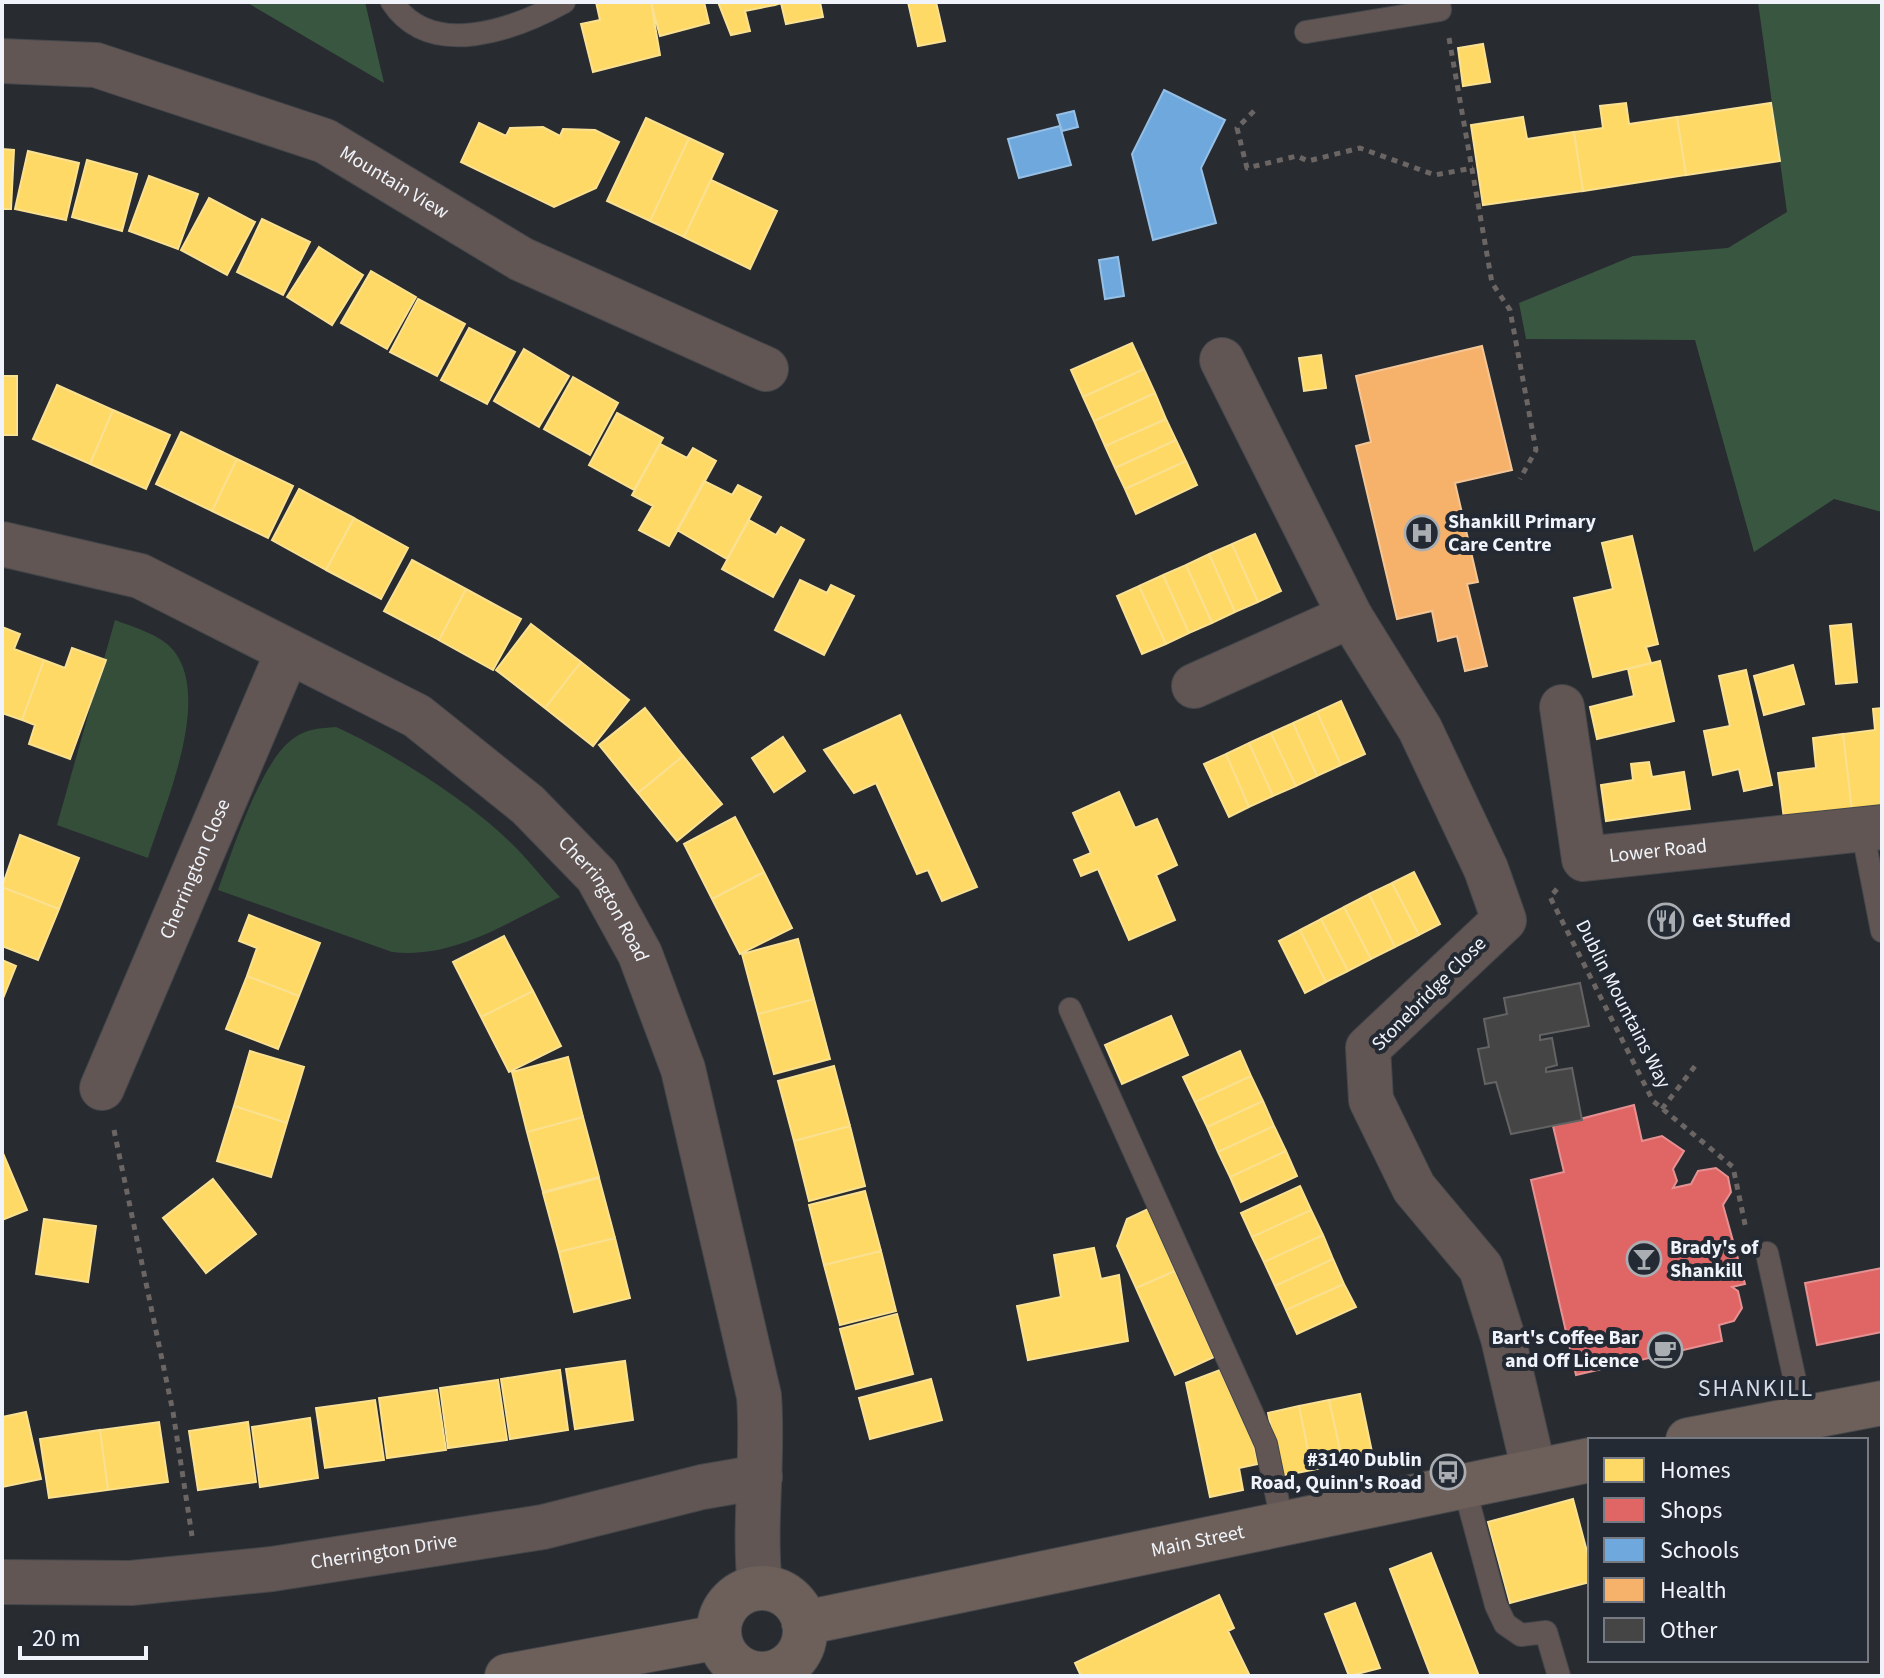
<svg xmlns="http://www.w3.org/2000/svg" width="1884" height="1678" viewBox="0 0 1884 1678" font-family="'Source Sans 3',sans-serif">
<rect width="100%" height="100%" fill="#282b30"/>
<!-- green -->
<path fill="#354e3a" d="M115,620c20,8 45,14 59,31 38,49 -10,155 -26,207l-91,-33z
M336,727c52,23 134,75 174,115 18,17 33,37 50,55 -54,26 -106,62 -168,55l-174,-62c14,-38 43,-130 76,-152 12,-9 27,-10 42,-11z"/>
<!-- forest -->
<path fill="#395740" d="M246,2h119l19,81z
M1758,2h124v510l-48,-13 -80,53 -59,-212 -169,-1 -7,-36 114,-47 95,-8 59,-36z"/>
<!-- homes -->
<path fill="#ffd966" stroke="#fae192" stroke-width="2" d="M596,2h55l9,53 -67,17 -12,-48 19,-4z
M651,2h53l5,21 -49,13z
M718,2h56l1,3 -30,6 5,20 -19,4z
M774,2h46l3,15 -37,7 -5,-21 -6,2z
M908,2h28l9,39 -27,5z
M1483,44l7,38 -27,4 -5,-38z
M1626,103l3,21 48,-7 9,58 -103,16 -9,-59 29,-4 -3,-22z
M1771,103l9,58 -94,14 -9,-58z
M1523,117l4,22 47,-7 9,59 -100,14 -12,-80z
M646,118l43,20 -39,83 -43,-20z
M479,123l27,13 4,-8 33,-1 17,9 3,-7 32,1 24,12 -23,46 -42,19 -93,-45z
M689,138l34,16 -39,83 -34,-16z
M2,149l12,1 -3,59h-9z
M28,151l51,12 -13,57 -51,-11z
M87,160l50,14 -15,57 -50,-14z
M149,176l49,18 -20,55 -49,-18z
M711,180l66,31 -27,58 -66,-32z
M209,198l46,24 -28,53 -46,-25z
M262,219l48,23 -27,53 -46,-23z
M319,247l44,28 -31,50 -45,-28z
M371,271l45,26 -29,52 -46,-26z
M418,299l47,25 -28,52 -47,-24z
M469,328l46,24 -28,52 -46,-24z
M1132,343l12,26 -61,28 -12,-27z
M524,349l45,27 -30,51 -45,-26z
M1321,355l5,33 -22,3 -5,-33z
M1144,369l11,24 -61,28 -11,-24z
M2,376h15v59h-15z
M573,377l45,26 -28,52 -46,-26z
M57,385l56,25 -23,54 -57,-25z
M1155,393l11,26 -61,27 -11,-25z
M113,410l57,25 -24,54 -56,-25z
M617,413l46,25 -29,52 -45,-25z
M1166,419l10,21 -61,28 -10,-22z
M181,432l56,27 -25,52 -56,-27z
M1176,440l10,21 -61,28 -10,-21z
M660,444l27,14 6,-10 23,13 -47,85 -30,-16 14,-24 -21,-11z
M237,459l56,27 -25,52 -56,-27z
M1186,461l11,24 -61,29 -11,-25z
M704,481l28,14 6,-10 23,12 -34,62 -50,-29z
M299,489l55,29 -28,52 -54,-30z
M354,518l54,30 -27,51 -55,-29z
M749,520l27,15 5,-8 23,13 -31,57 -51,-28z
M1255,534l26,57 -23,11 -26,-58z
M1632,536l26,108 -12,3 5,16 -58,14 -19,-79 39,-9 -11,-46z
M1232,544l26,58 -23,10 -26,-58z
M1209,554l26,58 -23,11 -26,-58z
M412,560l54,29 -27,51 -55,-29z
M1186,565l26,58 -23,10 -26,-58z
M1163,575l26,58 -23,11 -27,-58z
M800,580l27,13 4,-8 23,11 -30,59 -49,-25z
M1139,586l27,58 -24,10 -25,-58z
M466,589l55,30 -28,51 -54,-30z
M531,624l50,38 -36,46 -49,-38z
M1851,624l6,58 -21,2 -6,-58z
M2,627l18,7 -6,15 30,11 -22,60 -20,-7z
M72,648l34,12 -36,99 -41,-15 6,-19 -13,-5 22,-60 21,8z
M1660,661l14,60 -77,18 -7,-32 44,-11 -6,-27z
M581,662l48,38 -36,46 -48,-38z
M1793,665l11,39 -40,11 -10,-39z
M1746,670l26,115 -28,6 -5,-22 -26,6 -9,-44 26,-5 -11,-50z
M1341,701l24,53 -24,11 -24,-53z
M645,708l38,48 -45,37 -39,-48z
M1882,708v99l-30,4 -9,-77 32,-4 -2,-21z
M1317,712l24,53 -24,11 -24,-53z
M900,715l77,172 -35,14 -14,-31 -11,4 -41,-91 -22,10 -30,-43z
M1293,723l24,53 -21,10 -25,-53z
M1271,733l25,53 -23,10 -24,-53z
M1843,734l9,77 -68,8 -6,-46 38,-5 -3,-30z
M783,737l22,34 -31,21 -22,-34z
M1249,743l24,53 -24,11 -23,-53z
M1226,754l23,53 -20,10 -25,-53z
M683,756l39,48 -45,37 -39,-48z
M1649,762l3,15 32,-5 6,37 -84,12 -5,-36 32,-5 -2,-16z
M1119,792l16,36 22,-9 20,46 -21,10 19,45 -46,20 -31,-71 -17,7 -7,-16 17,-7 -18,-40z
M735,817l29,55 -52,27 -28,-55z
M20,835l59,23 -20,51 -57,-22z
M764,872l28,56 -52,26 -28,-55z
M1414,872l26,52 -21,11 -27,-52z
M1392,883l27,52 -24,12 -26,-53z
M2,887l57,22 -21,51 -36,-14z
M1369,894l26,53 -24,12 -27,-52z
M1344,907l27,52 -23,12 -27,-52z
M249,915l71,28 -21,53 -52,-20 10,-28 -18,-7z
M1321,919l27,52 -22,11 -26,-52z
M1300,930l26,52 -21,11 -26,-52z
M504,936l29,55 -52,26 -28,-55z
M798,939l16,60 -56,15 -16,-60z
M2,960l14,6 -14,35z
M247,976l52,20 -21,53 -52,-20z
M533,991l28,55 -52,26 -28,-55z
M814,999l16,60 -56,15 -16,-60z
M1171,1016l17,39 -66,29 -17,-39z
M250,1051l54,16 -17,56 -53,-17z
M1240,1051l11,25 -56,26 -12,-25z
M568,1057l15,60 -56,15 -15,-60z
M834,1066l16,60 -56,15 -16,-60z
M1251,1076l12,25 -56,26 -12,-25z
M1263,1101l11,25 -56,26 -11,-25z
M234,1106l53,17 -16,54 -54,-16z
M583,1117l16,60 -56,15 -16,-60z
M850,1126l15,60 -56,15 -15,-60z
M1274,1126l12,25 -56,26 -12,-25z
M2,1151l25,59 -25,10z
M1286,1151l11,25 -56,26 -11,-25z
M599,1178l16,60 -56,14 -16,-59z
M213,1179l43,55 -50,39 -43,-55z
M1300,1186l11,24 -59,27 -11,-24z
M865,1191l16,60 -57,14 -15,-60z
M1148,1209l27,62 -39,17 -19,-42 10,-27z
M1311,1210l12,25 -59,27 -12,-25z
M44,1219l52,7 -8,56 -52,-8z
M1323,1235l10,24 -58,27 -11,-24z
M615,1238l15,60 -56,14 -15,-60z
M1094,1248l7,31 18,-4 9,66 -100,19 -11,-54 44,-9 -7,-42z
M881,1251l15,60 -56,14 -16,-60z
M1333,1259l11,25 -58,26 -11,-24z
M1175,1271l39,86 -39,18 -39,-87z
M1344,1284l12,23 -59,27 -11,-24z
M897,1314l16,60 -57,15 -16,-60z
M625,1361l8,59 -58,9 -9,-60z
M560,1370l8,60 -58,9 -9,-60z
M1220,1370l33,73 5,21 -19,4 4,22 -33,7 -24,-114z
M931,1379l11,41 -72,19 -11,-41z
M498,1380l9,60 -59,8 -8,-60z
M437,1390l9,60 -59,8 -8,-60z
M1360,1394l13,63 -30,6 -14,-63z
M375,1400l9,60 -59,8 -9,-60z
M1329,1400l14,63 -31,7 -13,-64z
M1299,1406l13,64 -31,6 -13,-63z
M26,1412l15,67 -39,8v-70z
M310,1418l8,60 -58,9 -8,-60z
M159,1422l9,60 -60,8 -8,-60z
M248,1422l8,60 -58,8 -9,-59z
M100,1430l8,60 -59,8 -9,-59z
M1573,1499l17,64v19l-80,21 -22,-81z
M1431,1553l48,123h-48l-41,-107z
M1219,1595l15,33 -6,3 22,45h-169l-6,-13z
M1355,1603l25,65 -31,8 -24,-62z"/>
<!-- shops -->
<path fill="#e06666" stroke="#e59192" stroke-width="2" d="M1634,1105l8,36 20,-5 22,15 -11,18 4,12 -4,7 18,-4 7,-13 18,-3 12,9 3,15 -8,13 22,79 -13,3 6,4 4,17 -8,13 -15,4 3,16 -146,34 -45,-195 33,-8 -11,-46z
M1882,1268v64l-65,13 -12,-62z"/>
<!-- schools -->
<path fill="#6fa8dc" stroke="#96bfe5" stroke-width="2" d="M1164,90l61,30 -24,48 15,55 -63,17 -21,-86z
M1074,111l4,16 -16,4 -5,-16z
M1060,126l11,39 -52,13 -11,-39z
M1118,257l6,39 -19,3 -6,-39z"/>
<!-- health -->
<path fill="#f6b26b" stroke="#f4c696" stroke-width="2" d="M1482,346l30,124 -57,13 23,99 -11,2 20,82 -22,5 -8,-35 -19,5 -6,-30 -35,8 -41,-173 15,-4 -15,-66z"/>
<!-- building -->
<path fill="#454545" stroke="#636363" stroke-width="2" d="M1580,983l9,43 -49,9v5l12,-2 5,27 -11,3v4l26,-4 10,52 -71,14 -15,-52 -11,2 -7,-35 11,-2 -5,-28 23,-5 -3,-16z"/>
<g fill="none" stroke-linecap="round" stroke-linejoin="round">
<!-- lane casing -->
<g stroke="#45474b" stroke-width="24">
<path id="lane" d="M392,2c39,59 123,27 172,0
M1306,32l134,-22 -1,-8
M1862,829l20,102
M1070,1009l196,435 17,82
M1767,1253l36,164
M1464,1486l32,119 9,19 16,11 25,-3 13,44"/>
</g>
<!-- street casing -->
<g stroke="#45474b" stroke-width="46">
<g id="street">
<path id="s1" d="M2,61l94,4 229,76 196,118 245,110"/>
<path d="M1222,360l128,256 70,113 66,140 18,51 -136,128 3,52 43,88 67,80 22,70 31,133"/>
<path id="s2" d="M2,544l138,32 277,140 111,89 69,71 43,78 43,115 76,327c5,64 -6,127 1,191"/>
<path d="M1194,686l156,-70"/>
<path id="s3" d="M1562,707l22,152 298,-32"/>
<path id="s4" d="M102,1088l186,-437"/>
<path id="s5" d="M2,1582l129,1 141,-14 271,-42 159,-40 58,-10"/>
<path d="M759,1674v2"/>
</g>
</g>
<!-- secondary casing -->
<g stroke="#45474b" stroke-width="46">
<g id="secondary">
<path d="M1688,1440l194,-37"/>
<circle cx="762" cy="1631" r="43"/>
<path id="s6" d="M804,1623l786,-163"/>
<path d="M507,1676l212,-39"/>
</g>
</g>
<!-- path -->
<path stroke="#6b6664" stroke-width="5" stroke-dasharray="6 6" stroke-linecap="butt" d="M1449,38l43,245 18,27 26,140 -16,29
M1254,111l-17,17 10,40 50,-12 11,5 52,-13 75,27 38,-7
M1557,889l-7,8 103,204 80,66 13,62
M1662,1109l33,-43
M114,1130l59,282 19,124"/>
<!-- lane -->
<use href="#lane" stroke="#615653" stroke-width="22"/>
<!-- street -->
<use href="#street" stroke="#615653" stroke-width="44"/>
<!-- secondary -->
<use href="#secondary" stroke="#6d605b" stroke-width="44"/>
</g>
<!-- icons -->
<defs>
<g id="hospital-ring" transform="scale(1.8)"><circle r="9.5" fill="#242a33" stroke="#aaaeb3" stroke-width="1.5"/><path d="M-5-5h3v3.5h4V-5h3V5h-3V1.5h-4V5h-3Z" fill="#aaaeb3"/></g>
<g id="restaurant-ring" transform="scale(1.8)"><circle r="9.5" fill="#242a33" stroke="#aaaeb3" stroke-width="1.5"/><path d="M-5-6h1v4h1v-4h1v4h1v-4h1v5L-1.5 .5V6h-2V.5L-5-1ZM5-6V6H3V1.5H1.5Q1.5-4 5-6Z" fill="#aaaeb3"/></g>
<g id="bar-ring" transform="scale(1.8)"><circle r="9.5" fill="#242a33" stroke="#aaaeb3" stroke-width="1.5"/><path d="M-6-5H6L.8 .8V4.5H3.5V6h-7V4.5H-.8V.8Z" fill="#aaaeb3"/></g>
<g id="cafe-ring" transform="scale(1.8)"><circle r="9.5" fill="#242a33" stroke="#aaaeb3" stroke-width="1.5"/><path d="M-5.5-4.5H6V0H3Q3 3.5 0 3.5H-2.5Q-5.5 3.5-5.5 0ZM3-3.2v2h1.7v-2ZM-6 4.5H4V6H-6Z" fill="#aaaeb3"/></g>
<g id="bus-ring" transform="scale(1.8)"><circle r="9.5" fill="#242a33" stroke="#aaaeb3" stroke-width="1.5"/><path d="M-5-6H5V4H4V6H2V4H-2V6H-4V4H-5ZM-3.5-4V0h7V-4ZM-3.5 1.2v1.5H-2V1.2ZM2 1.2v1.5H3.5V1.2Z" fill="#aaaeb3"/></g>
</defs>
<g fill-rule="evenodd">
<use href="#hospital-ring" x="1422" y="533"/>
<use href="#restaurant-ring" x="1666" y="921"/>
<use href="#bar-ring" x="1644" y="1259"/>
<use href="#cafe-ring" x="1665" y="1350"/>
<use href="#bus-ring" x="1448" y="1472"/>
</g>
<g text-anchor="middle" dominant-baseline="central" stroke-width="8" stroke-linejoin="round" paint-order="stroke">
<!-- street labels -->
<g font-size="20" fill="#f0f4fa" stroke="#242a33">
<text stroke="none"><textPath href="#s1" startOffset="416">Mountain View</textPath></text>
<text stroke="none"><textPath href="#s3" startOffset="228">Lower Road</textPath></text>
<text stroke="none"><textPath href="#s4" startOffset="238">Cherrington Close</textPath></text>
<text stroke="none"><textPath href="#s2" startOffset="716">Cherrington Road</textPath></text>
<text transform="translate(1429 994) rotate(-45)">Stonebridge Close</text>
<text transform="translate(1623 1004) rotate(63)">Dublin Mountains Way</text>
<text stroke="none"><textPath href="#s6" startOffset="402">Main Street</textPath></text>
<text stroke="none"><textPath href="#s5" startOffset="384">Cherrington Drive</textPath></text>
</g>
<!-- poi labels -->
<g font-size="20" font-weight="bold" fill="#f0f4fa" stroke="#242a33" text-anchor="start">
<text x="1448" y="522">Shankill Primary<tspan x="1448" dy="23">Care Centre</tspan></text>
<text x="1692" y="921">Get Stuffed</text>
<text x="1670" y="1248">Brady's of<tspan x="1670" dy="23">Shankill</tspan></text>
<text x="1639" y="1338" text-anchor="end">Bart's Coffee Bar<tspan x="1639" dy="23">and Off Licence</tspan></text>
<text x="1422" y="1460" text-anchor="end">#3140 Dublin<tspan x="1422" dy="23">Road, Quinn's Road</tspan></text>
</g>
<!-- quarter labels -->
<g font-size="24" letter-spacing="2" fill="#d3dbe7" stroke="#242a33">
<text x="1756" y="1388">SHANKILL</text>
</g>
</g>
<!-- border -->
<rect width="1884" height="1678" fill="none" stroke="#f0f4fa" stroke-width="8"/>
<!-- legend -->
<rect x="1588" y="1438" width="280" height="224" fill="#242a33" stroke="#767b83" stroke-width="2"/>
<rect x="1604" y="1458" width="40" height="24" fill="#ffd966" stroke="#767b83" stroke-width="2"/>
<text x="1660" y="1478" font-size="24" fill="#f0f4fa">Homes</text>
<rect x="1604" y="1498" width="40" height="24" fill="#e06666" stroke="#767b83" stroke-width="2"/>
<text x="1660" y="1518" font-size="24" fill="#f0f4fa">Shops</text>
<rect x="1604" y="1538" width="40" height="24" fill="#6fa8dc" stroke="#767b83" stroke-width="2"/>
<text x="1660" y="1558" font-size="24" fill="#f0f4fa">Schools</text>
<rect x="1604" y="1578" width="40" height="24" fill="#f6b26b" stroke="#767b83" stroke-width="2"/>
<text x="1660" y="1598" font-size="24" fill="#f0f4fa">Health</text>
<rect x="1604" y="1618" width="40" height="24" fill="#454545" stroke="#767b83" stroke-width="2"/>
<text x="1660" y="1638" font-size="24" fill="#f0f4fa">Other</text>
<!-- scale -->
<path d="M20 1646v12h126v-12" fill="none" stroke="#f0f4fa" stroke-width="4"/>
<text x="32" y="1646" font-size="24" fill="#f0f4fa" stroke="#242a33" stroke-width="6" paint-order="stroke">20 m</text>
</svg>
